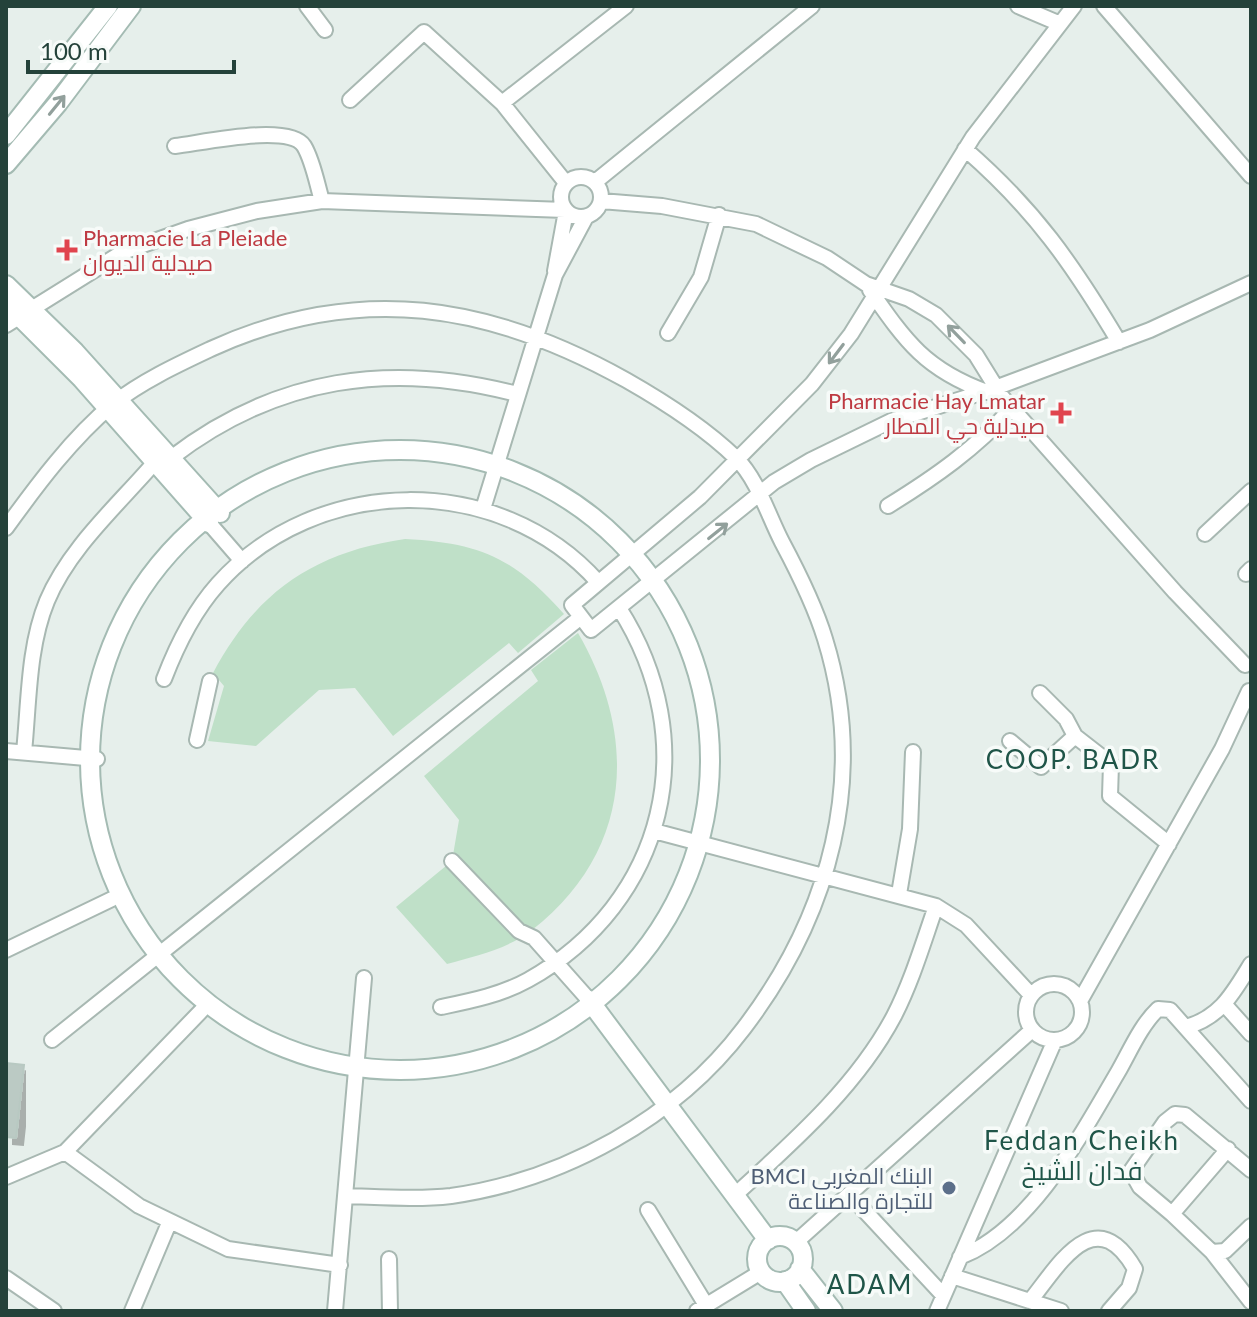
<svg xmlns="http://www.w3.org/2000/svg" width="1257" height="1317" viewBox="0 0 1257 1317" font-family="Lato,Cairo,sans-serif">
<defs>
<filter id="shadow"><feDropShadow dx="7" dy="7" stdDeviation="0" flood-color="#0004"/></filter>
</defs>
<rect width="100%" height="100%" fill="#e6efeb"/>
<!-- grass -->
<path fill="#bfe0c8" d="M405,539c75,4 108,18 159,75l-46,39 -9,-10 -116,93 -38,-48 -36,2 -63,56 -48,-5 16,-55 -11,-13c43,-81 101,-121 192,-134z
M578,633c61,105 54,219 -46,297 -24,19 -57,26 -85,34l-51,-57 56,-46 7,-41 -35,-44 114,-95 -7,-11z"/>
<!-- building -->
<path fill="#bbcac4" stroke="#b8c9c2" stroke-width="2" filter="url(#shadow)" d="M6,1063l18,2 -8,73 -10,-1z"/>
<g fill="none" stroke-linecap="round" stroke-linejoin="round">
<!-- street casing -->
<g stroke="#a8b8b2" stroke-width="18">
<path id="street" d="M307,6l18,24
M1018,6l40,17
M1074,6l-101,131 -122,197 -39,50 -112,113 -128,108 19,25 183,-148 37,-22 80,-39 96,-30 163,-61 101,-47
M1104,6l147,170
M350,100l74,-68 78,71 64,80
M502,103l124,-97
M175,146c27,-3 114,-23 129,0 9,15 13,38 18,55
M965,149c69,60 107,114 154,193
M561 197a20 20 0 1 1 40 0a20 20 0 1 1-40 0Z
M595,182l217,-176
M601,201l61,5 94,18 71,34 39,26 43,15 27,16 40,40 26,42 173,195 70,73
M555,271l11,-60
M870,290c36,52 56,80 117,102
M6,325l117,-73 65,-23 69,-18 65,-10 243,9
M668,333l33,-56 18,-62
M171,458c105,-81 220,-97 346,-64
M888,506c47,-29 87,-57 124,-98
M483,509l72,-234 31,-58
M209,523l33,38
M6,528c31,-43 66,-90 107,-124 29,-23 66,-40 100,-56 146,-66 277,-44 413,32 37,21 79,48 110,78 22,22 32,57 46,84 16,30 33,64 43,97 43,139 5,276 -81,389 -68,90 -180,152 -293,168 -34,4 -71,1 -105,0
M1205,534l46,-43
M1246,574l5,-5
M164,679c13,-34 29,-67 54,-95 98,-110 281,-113 380,-2
M1075,736l36,28 -1,32 59,48
M197,740l13,-59
M1010,741l31,26 34,-31 -9,-17 -26,-26
M6,751l91,8
M24,752c5,-49 4,-105 23,-151 22,-53 71,-96 108,-139
M654,831l282,75 30,19 65,70
M452,861l67,70 15,7 55,62
M899,894l11,-65 3,-77
M6,950l106,-51
M1026 1012a28 28 0 1 1 56 0a28 28 0 1 1-56 0Z
M1080,1001l142,-252 27,-58
M1225,1005l26,29
M441,1007c29,-6 60,-12 87,-27 139,-78 176,-239 91,-372
M1186,1027c35,-10 47,-34 65,-63
M52,1040l529,-423
M1228,1149l-56,65 40,38 13,-1 26,-25
M65,1152l74,54 89,43 112,16
M6,1177l59,-25 137,-142
M849,1194l94,101
M735,1195c58,-53 122,-109 159,-179 18,-35 29,-73 42,-110
M648,1210l58,95
M1172,1214l-32,-27 -9,-16 34,-49 10,-8 10,1 66,55
M796,1242l236,-212
M1212,1252l39,50
M960,1257c71,-27 121,-122 158,-185 12,-21 23,-47 40,-63l12,1 81,91
M389,1259l1,52
M952,1276l109,35
M6,1278l48,33
M1030,1301c29,-36 65,-101 105,-32l-6,19 -20,23
M132,1311l37,-88
M335,1311l29,-333
M697,1311l64,-39
M937,1311l118,-271"/>
</g>
<!-- secondary casing -->
<g stroke="#a4bbb3" stroke-width="22">
<path id="secondary" d="M6,135l102,-129
M6,164l52,-61 73,-97
M6,285l69,67 145,161
M6,303l76,76 127,144
M90 760a310 310 0 1 1 620 0a310 310 0 1 1-620 0Z
M589,1000l179,240
M757 1259a23 23 0 1 1 46 0a23 23 0 1 1-46 0Z
M800,1269l33,42
M785,1281l21,30"/>
</g>
<!-- street -->
<use href="#street" stroke="#fff" stroke-width="14"/>
<!-- secondary -->
<use href="#secondary" stroke="#fff" stroke-width="18"/>
</g>
<!-- one-way arrows -->
<defs><path id="oneway-shaft" d="M-6 0H5M1.5-3L5.5 0L1.5 3" fill="none" stroke-width="1.6" stroke-linecap="round" stroke-linejoin="round" transform="scale(2)"/></defs>
<g stroke="#92a09c">
<use href="#oneway-shaft" transform="translate(57 105) rotate(-51)"/>
<use href="#oneway-shaft" transform="translate(956 334) rotate(-134)"/>
<use href="#oneway-shaft" transform="translate(836 354) rotate(127)"/>
<use href="#oneway-shaft" transform="translate(718 531) rotate(-39)"/>
</g>
<!-- markers -->
<g fill="#e0444e" stroke="#f7fbf9" stroke-width="3">
<path d="M63 238h8v8h8v8h-8v8h-8v-8h-8v-8h8z"/>
<path d="M1057 401h8v8h8v8h-8v8h-8v-8h-8v-8h8z"/>
</g>
<circle fill="#5c6f8a" stroke="#f7fbf9" stroke-width="3" cx="949" cy="1188" r="8"/>
<g text-anchor="middle" dominant-baseline="central" stroke-width="7" stroke-linejoin="round" paint-order="stroke">
<!-- health labels -->
<g font-size="22" fill="#be3a42" stroke="#f7fbf9" text-anchor="start">
<text x="83" y="237">Pharmacie La Pleiade<tspan x="83" dy="25">صيدلية الديوان</tspan></text>
<text x="1045" y="400" text-anchor="end">Pharmacie Hay Lmatar<tspan x="1045" dy="25">صيدلية حي المطار</tspan></text>
</g>
<!-- service labels -->
<g font-size="22" fill="#4e5e75" stroke="#f7fbf9" text-anchor="end">
<text x="933" y="1175">BMCI البنك المغربي<tspan x="933" dy="25">للتجارة والصناعة</tspan></text>
</g>
<!-- quarter labels -->
<g font-size="26" letter-spacing="2" fill="#1f5548" stroke="#f7fbf9">
<text x="1073" y="759">COOP. BADR</text>
<text x="1082" y="1140">Feddan Cheikh<tspan x="1082" dy="30">فدان الشيخ</tspan></text>
<text x="870" y="1284">ADAM</text>
</g>
</g>
<!-- border -->
<rect width="1257" height="1317" fill="none" stroke="#24423a" stroke-width="16"/>
<!-- scale -->
<path d="M28 60v12h206v-12" fill="none" stroke="#24423a" stroke-width="4"/>
<text x="40" y="60" font-size="24" fill="#24423a" stroke="#f7fbf9" stroke-width="6" paint-order="stroke">100 m</text>
</svg>
